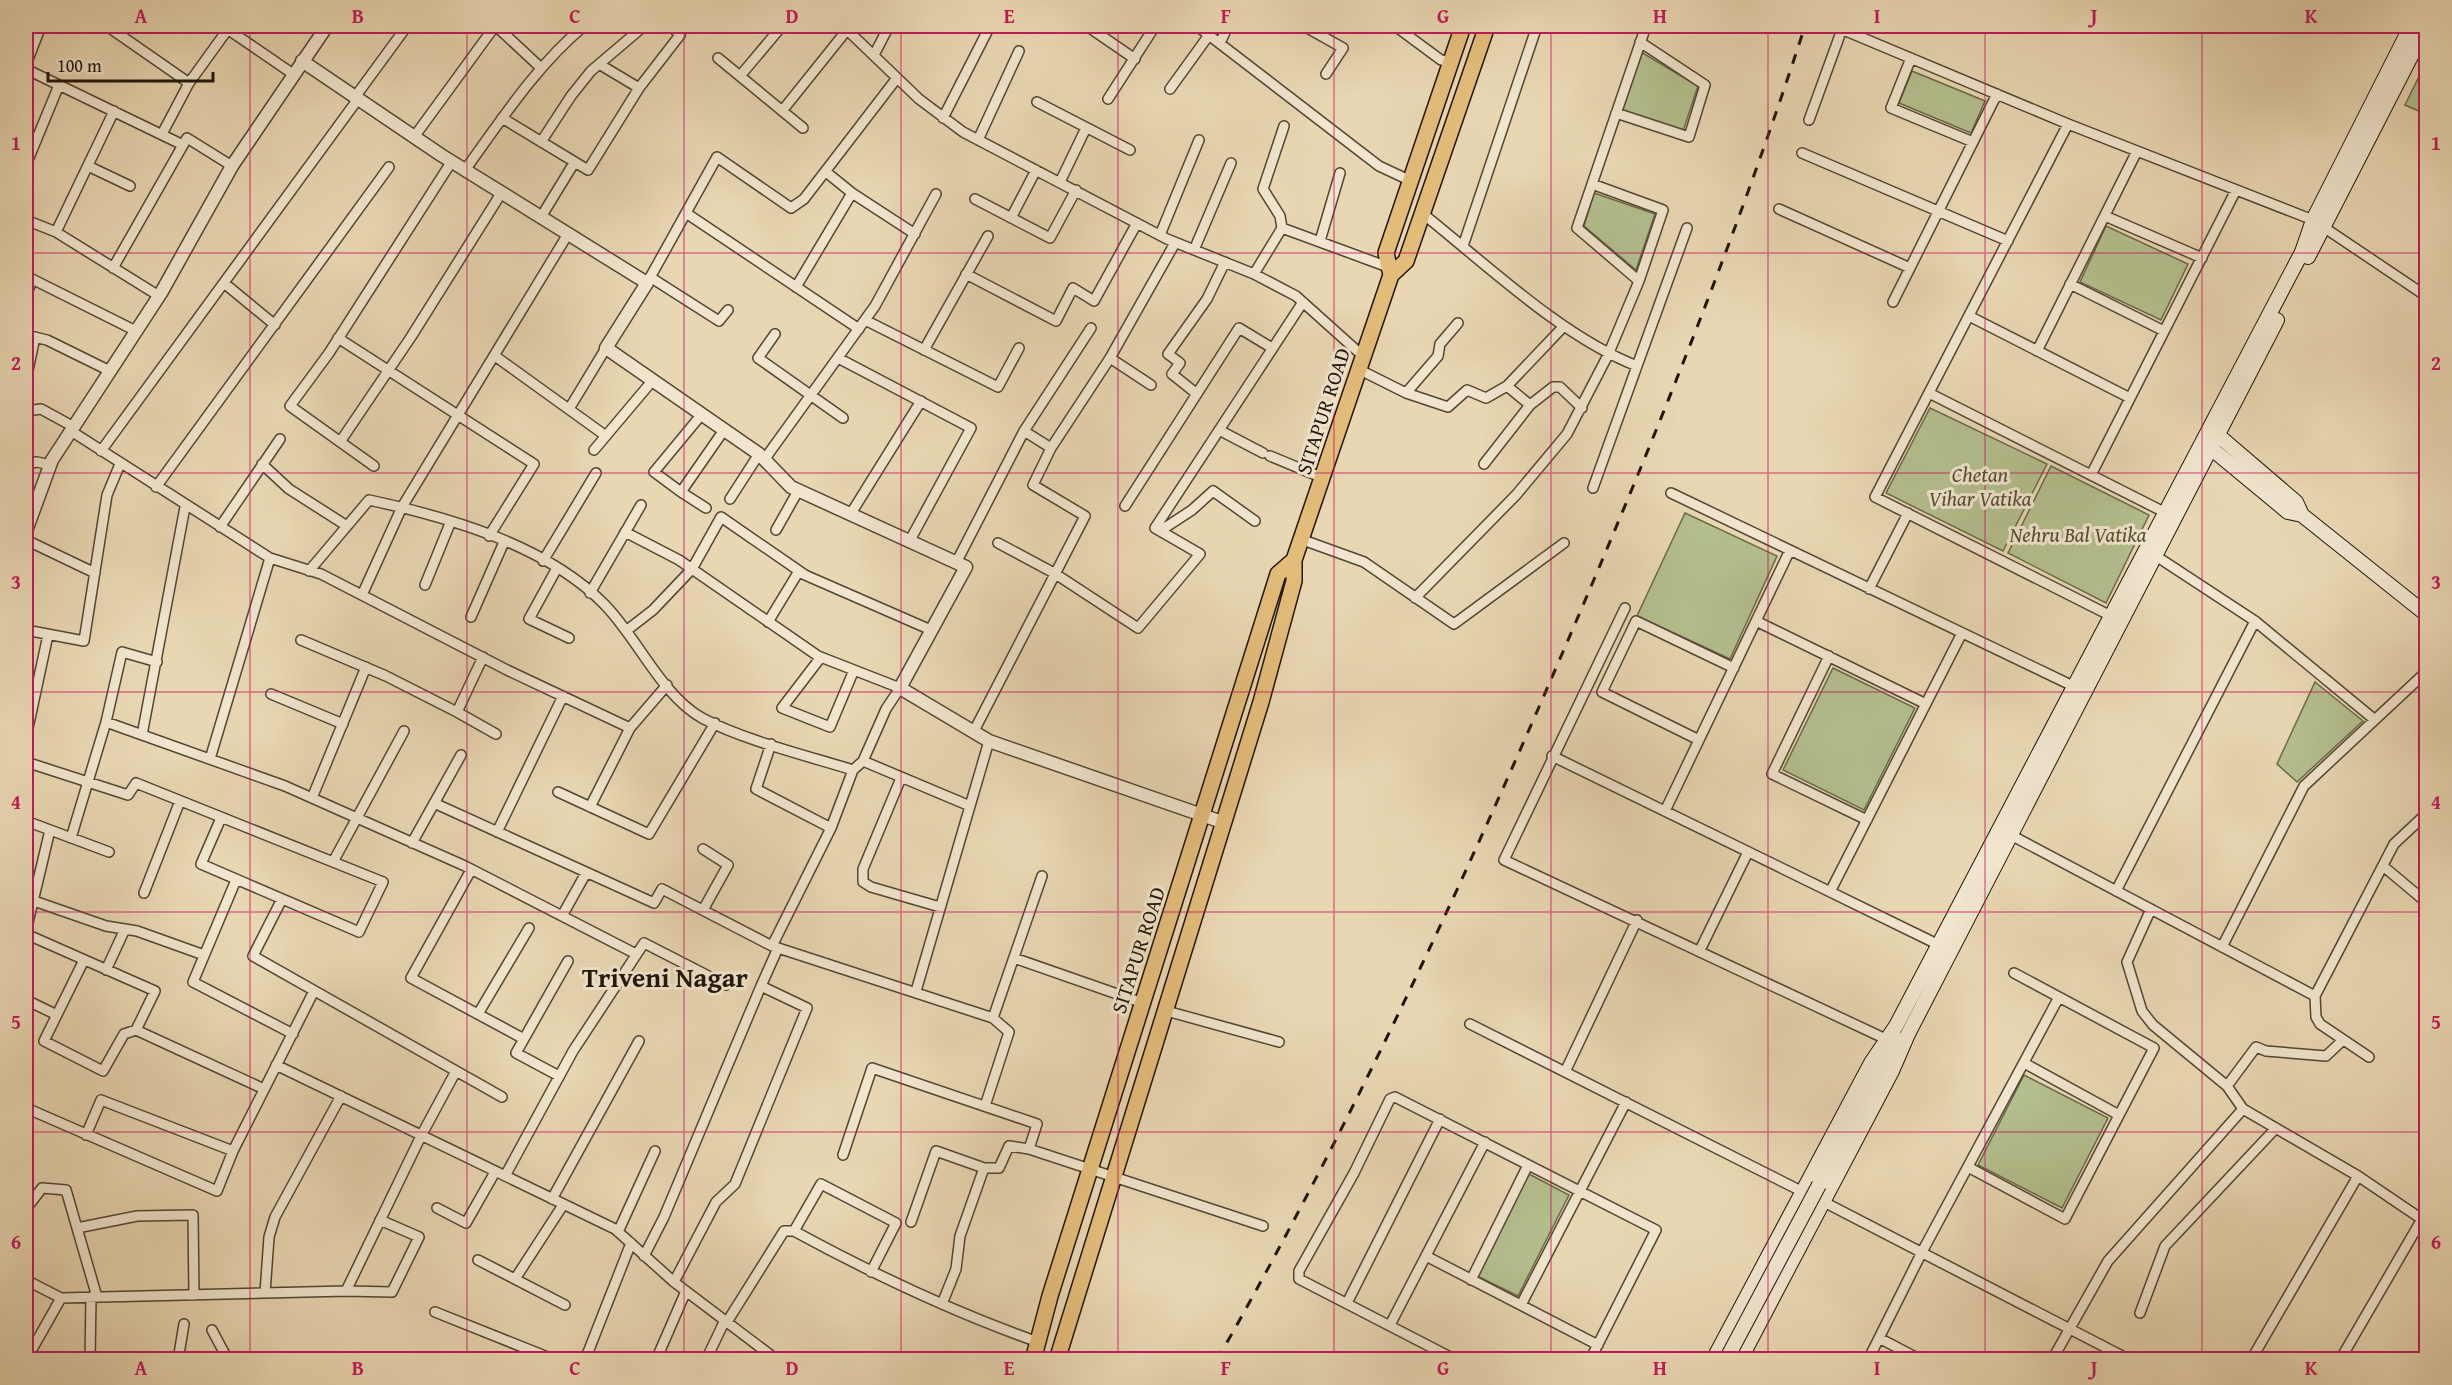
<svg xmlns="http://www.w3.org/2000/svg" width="2452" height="1385" viewBox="0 0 2452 1385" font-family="'Gentium Book Plus',serif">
<rect width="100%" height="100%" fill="#e9d7b3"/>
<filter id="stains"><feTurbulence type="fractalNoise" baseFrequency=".00333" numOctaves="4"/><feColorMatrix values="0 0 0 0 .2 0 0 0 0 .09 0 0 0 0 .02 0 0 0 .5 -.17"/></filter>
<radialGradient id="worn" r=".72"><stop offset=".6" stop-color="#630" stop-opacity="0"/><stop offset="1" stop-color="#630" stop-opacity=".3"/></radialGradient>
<!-- green -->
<path fill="#b4bf8e" stroke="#6a6a4a" stroke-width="1.5" d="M1641,52l57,34 -15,45 -62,-21z
M2426,62v52l-21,-9z
M1912,71l73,30 -14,32 -72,-30z
M1594,193l61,21 -19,56 -52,-44z
M2106,226l82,38 -27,56 -81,-38z
M1930,408l117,56 -44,87 -117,-58z
M2051,466l98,49 -43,88 -98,-50z
M1685,513l92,43 -47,103 -93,-43z
M1833,668l82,40 -51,102 -81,-40z
M2315,682l48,39 -66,61 -20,-18z
M2024,1075l84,43 -46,90 -84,-43z
M1529,1174l40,21 -51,101 -41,-20z"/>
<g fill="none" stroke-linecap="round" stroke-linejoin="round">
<!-- minor casing -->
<g stroke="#524632" stroke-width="12">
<path id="minor" d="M107,26l82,57
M223,26l70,48
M496,26l45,42
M843,26l76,73 44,33 204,107 87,35 28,-46 106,39
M1087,26l48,33
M1197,26l182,140 30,14
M1304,26l39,22 -17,26
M1395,26l46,34 9,1
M1220,43l8,-17
M874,55l15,-29
M26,56l3,1 12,-31
M718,58l85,70
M1911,58l-20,50 82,34
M599,64l40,24
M32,72l151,73
M740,76l42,-50
M1170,89l39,-54
M355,97l52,-71
M1108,99l47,-73
M1037,102l93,48
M782,111l65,-81
M1616,113l73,24 16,-52 -65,-43
M502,118l86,52 51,-82 41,-53 -9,-9
M943,118l47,-92
M1809,120l32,-88 5,-1 222,93 245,96 113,76
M2068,124l-193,373 240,121
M162,134l27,-51 39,-54
M414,137l81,-111
M978,140l41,-89
M541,142l30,-46 20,-25 53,-45
M1802,153l206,88
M26,165l33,-80
M88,166l42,20
M465,170c37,-51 71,-104 119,-144
M826,172l26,21 63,41
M1060,182l26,-54
M1592,184l71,26 -24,71 -62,-53 69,-202
M975,199l75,39 26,-48
M1779,209l131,59
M686,213l173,116
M1422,213c64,51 140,124 215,153l-44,122
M2105,216l97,42
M541,217l33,-54
M1011,218l25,-48
M26,220l30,12 103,64
M1282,228l-2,-12 -17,-27 21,-63
M56,232l58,-121
M1160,235l39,-95
M1320,241l20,-68
M1463,246l74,-220
M1194,250l37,-87
M113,268l74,-130 45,28
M966,274l90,47 17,-33 21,13 43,-78
M1254,274l42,22 68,61
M650,277l69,44 9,-11
M224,283l51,42
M647,283l70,-126 74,51 13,-9 93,-121
M2070,284l94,47
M796,287l56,-94
M26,297l6,-18 104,52
M1893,302l104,-208
M1969,316l161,82
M865,320l133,67 21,-39
M775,334l-17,24 85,60
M26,335l21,5 63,31
M338,338l196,126 -45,72
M924,350l64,-114
M2037,351l100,-200
M495,356l111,80
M838,358l133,70 -62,114
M1110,358l41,27
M1637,366l50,-138
M1360,370l46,23 42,14 19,-17 19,8 21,-12 57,-60
M26,380l9,-43
M1507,386l23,19
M1406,393l32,-37 2,-12 18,-21
M1929,393l237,120
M1197,394l-25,-20 8,-11 -12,-9 39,-55 18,-37
M569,409l37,-61
M26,411l15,-2 33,18
M702,414l-48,58 27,20 43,-62
M1219,430l44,23
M71,431l199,127 51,16 186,96 123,58
M1024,431l27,17
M340,442l71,-105 91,-145
M594,450l59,-70
M101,451l257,-352
M1270,456l53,22
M764,460l111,-154 61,-112
M26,464l11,-2 14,3
M262,464l27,25 58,37
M1484,464l46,-59 23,-18h7l22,21
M374,466l-84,-60 39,-53 123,-192
M2091,475l145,-285
M156,487l233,-320
M681,492l25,16
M1671,493l404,194
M730,499l29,-45
M1125,506l114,-178 33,20
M850,515l71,-114
M220,527l60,-88
M776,530l22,-39
M1160,531l32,-21 21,-19 42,30
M625,532l54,28 139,96 82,32 -14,21 -23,52 -10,9 -22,58 -59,118
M26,540l69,33
M1303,540l61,22 90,62 110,-81
M998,543l56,30 84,55 62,-74 -45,-26 148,-226
M2156,556l99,65 120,99
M543,561l53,-88
M956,563l68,-132 67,-103
M557,568l-28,51 40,19
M309,571l60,-71c79,17 177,45 235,104 33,33 57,91 98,114 41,22 106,38 151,52
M425,585l26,-64
M1869,589l39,-76
M590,593l51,-88
M362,595l40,-88 166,-273
M1415,598l101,-103 51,-61 41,-79 31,-74
M1625,608l-121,252 386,181
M471,617l33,-75
M1756,621l170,83
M768,622l31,-51
M26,630l58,11 23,-146 13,-31
M626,631l27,-21 39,-41 29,-52 84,58 126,55
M301,640l85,36 71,36 26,-55
M1829,656l-57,118 95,46
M821,657l-39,51 48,19 24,-57
M271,694l72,30
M457,712l39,22
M106,722l179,64 180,80 171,88
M28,728l20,-93
M974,731l111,-215 -52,-31 18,-37 59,-90 65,-115
M142,735l43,-228
M1699,740l-97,-48 34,-71 98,47
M771,744l-15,45 75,39
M1552,756l387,189
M210,759l60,-201
M863,761l107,45
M26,762l102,33 8,-12 247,99 -24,50 -158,-68 20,-46
M901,778l-38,91v13l8,5 69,20
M558,792l91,42 66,-111
M312,798l54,-131
M434,803l220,100 8,-14 110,57 221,72 49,-142
M590,807l40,-79 37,-43
M1665,811l125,-261
M26,821l83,31
M497,832l66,-136
M2007,833l308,163
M71,838l35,-116 16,-70 35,10
M412,843l49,-88
M333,862l71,-131
M2383,866l43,36
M471,870l-60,108 113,61
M236,880l-43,102 100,52
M2116,891l139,-270
M1830,892l132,-259
M144,893l36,-92
M282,899l-29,57 249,141
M34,901l72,25 31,5 67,24
M2151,909l-24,53 15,49 11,14 74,61 16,23 115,67 68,46
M703,910l25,-45 -25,-16
M562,916l24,-43
M26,931l24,-101
M26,934l129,57 -19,39
M2222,947l82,-161 122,-114
M1700,950l48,-98
M1014,958l129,45
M84,960l-40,81 59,30 21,-37 12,-4 128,59
M106,970l19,-41
M916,991l73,-250
M26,1000l31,15
M1163,1010l116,32
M478,1014l51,-86
M1470,1024l335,169
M2369,1057l-49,-33 -4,-7 -1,-21 79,-152 32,-30
M2024,1063l95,52
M276,1065l339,164 59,53 103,78
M1565,1072l72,-152
M559,1076l-43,-23 52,-92
M2227,1086l29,-39 10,4 60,5 17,-16
M985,1106l24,-74 -16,-14
M26,1108l191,83 16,-40 81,-160
M86,1135l15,-35 132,51
M843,1155l29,-87 165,56 -8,25 234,77
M1968,1167l97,52 89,-171 -140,-75
M984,1168h15l10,-22 20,3
M505,1176l68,-125 71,-108 82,42
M552,1199l87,-158
M1820,1200l310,160
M437,1208l29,15 29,-51
M26,1209l16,-21 24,2 31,107
M911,1222l25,-71 48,17 -24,68 -4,33 -14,35
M77,1228l60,-12 56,-1 1,80
M794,1231l27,-47 75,39 -25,49
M618,1232l37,-81
M644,1256l20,-39 97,-231
M1426,1256l172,89
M478,1260l87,45
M515,1279l48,-74
M26,1280l35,18 285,-7 46,1 27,-55 -39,-17
M1471,1280l57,-115
M674,1282l42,-80 19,-18 72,-176 -46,-22 17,-38
M346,1291l75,-155 35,-65
M265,1293l4,-56 6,-20 66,-121
M1347,1303l93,-184
M1521,1305l105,-203
M435,1312l120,48
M2140,1313l25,-67 111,-118
M727,1322l57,-91h10c79,43 159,81 244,111
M1390,1325l95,-183
M212,1330l16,30
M1879,1338l42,22
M26,1360l35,-62
M90,1360l1,-63
M178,1360l6,-36
M585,1360l46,-117
M656,1360l30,-69
M706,1360l19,-40
M1456,1360l-157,-81v-8l55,-98 36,-74 5,-2 261,133 -66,130
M1868,1360l54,-108 137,-255
M2052,1360l56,-99 135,-152
M2251,1360l107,-184
M2340,1360l82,-141"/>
</g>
<!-- tertiary casing -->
<g stroke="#524632" stroke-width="15">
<path id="tertiary" d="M302,61l139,94 206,128 -41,65 153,106 32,33 175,80 -66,121 89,53 233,81
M26,531l26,-71 109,-167 71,-127 95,-140"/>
</g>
<!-- secondary casing -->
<g stroke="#1f1507" stroke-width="16">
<path id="secondary" d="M2308,257l118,-230
M2219,436l77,66 6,13
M2212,449l76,63 14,3 124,99
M1819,1185l76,-148
M1713,1360l158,-297 25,-37 406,-774 11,-32 98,-194
M1740,1360l152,-289 16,-37 369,-714"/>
</g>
<!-- primary casing -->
<g stroke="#1f1507" stroke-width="18">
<path id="primary" d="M1391,275l-5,-22 77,-227
M1033,1360l17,-64 228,-722 16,-14
M1057,1360l204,-658 33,-121v-21l97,-285 15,-14 81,-235"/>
</g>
<!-- minor -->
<use href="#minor" stroke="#f1e5ce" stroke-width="9"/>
<!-- tertiary -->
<use href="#tertiary" stroke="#f1e5ce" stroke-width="12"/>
<!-- secondary -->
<use href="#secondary" stroke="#f1e5ce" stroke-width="14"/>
<!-- primary -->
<use href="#primary" stroke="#e4bc7a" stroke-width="15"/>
<!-- rail -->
<path stroke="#1f1507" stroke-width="3" stroke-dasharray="10 10" stroke-linecap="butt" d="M1217,1360c129,-226 239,-461 342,-699 90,-208 176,-419 246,-635"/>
<!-- secondary-bridge casing -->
<g stroke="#1f1507" stroke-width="16" stroke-linecap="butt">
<path id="secondary-bridge" d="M1726,1360l93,-175"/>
</g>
<!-- secondary-bridge -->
<use href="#secondary-bridge" stroke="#f1e5ce" stroke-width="14"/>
</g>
<!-- grid -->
<path fill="none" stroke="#c2185b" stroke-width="1.5" stroke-opacity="0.55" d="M250,26v1334M467,26v1334M684,26v1334M901,26v1334M1118,26v1334M1334,26v1334M1551,26v1334M1768,26v1334M1985,26v1334M2202,26v1334M26,253h2400M26,473h2400M26,692h2400M26,912h2400M26,1132h2400"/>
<g text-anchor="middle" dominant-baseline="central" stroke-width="6" stroke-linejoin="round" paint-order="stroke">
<!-- street labels -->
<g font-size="21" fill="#1f1507" stroke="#f1e5ce">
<text transform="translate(1323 411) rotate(-72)">SITAPUR ROAD</text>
<text transform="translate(1138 950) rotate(-72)">SITAPUR ROAD</text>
</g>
<!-- park labels -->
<g font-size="21" font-style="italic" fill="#535036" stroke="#f1e5ce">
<text x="1980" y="474">Chetan<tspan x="1980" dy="24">Vihar Vatika</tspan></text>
<text x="2078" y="534">Nehru Bal Vatika</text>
</g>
<!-- district labels -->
<g font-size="27" font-weight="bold" fill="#1f1507" stroke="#f1e5ce">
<text x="665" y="977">Triveni Nagar</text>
</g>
</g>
<!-- margin -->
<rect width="2452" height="1385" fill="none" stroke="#e9d7b3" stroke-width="66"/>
<!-- scale -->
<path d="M48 72v9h165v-9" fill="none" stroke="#1f1507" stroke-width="3"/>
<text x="57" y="72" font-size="18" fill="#1f1507" stroke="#f1e5ce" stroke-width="4.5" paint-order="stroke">100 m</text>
<rect x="33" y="33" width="2386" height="1319" fill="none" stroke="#c2185b" stroke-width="2"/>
<g font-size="20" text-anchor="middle" font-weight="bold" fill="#c2185b">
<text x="141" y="23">A</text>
<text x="358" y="23">B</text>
<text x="575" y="23">C</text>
<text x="792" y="23">D</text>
<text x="1009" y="23">E</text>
<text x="1226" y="23">F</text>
<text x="1443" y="23">G</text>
<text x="1660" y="23">H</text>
<text x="1877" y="23">I</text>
<text x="2094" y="23">J</text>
<text x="2311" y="23">K</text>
<text x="16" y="150">1</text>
<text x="2436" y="150">1</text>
<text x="16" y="370">2</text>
<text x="2436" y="370">2</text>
<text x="16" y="589">3</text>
<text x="2436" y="589">3</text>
<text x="16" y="809">4</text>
<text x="2436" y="809">4</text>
<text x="16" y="1029">5</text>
<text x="2436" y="1029">5</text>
<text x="16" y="1249">6</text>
<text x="2436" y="1249">6</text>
<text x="141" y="1375">A</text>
<text x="358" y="1375">B</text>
<text x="575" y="1375">C</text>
<text x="792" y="1375">D</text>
<text x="1009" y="1375">E</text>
<text x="1226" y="1375">F</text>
<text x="1443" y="1375">G</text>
<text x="1660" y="1375">H</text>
<text x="1877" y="1375">I</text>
<text x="2094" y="1375">J</text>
<text x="2311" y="1375">K</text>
</g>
<rect width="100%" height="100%" filter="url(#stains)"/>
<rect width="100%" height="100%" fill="url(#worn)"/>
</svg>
